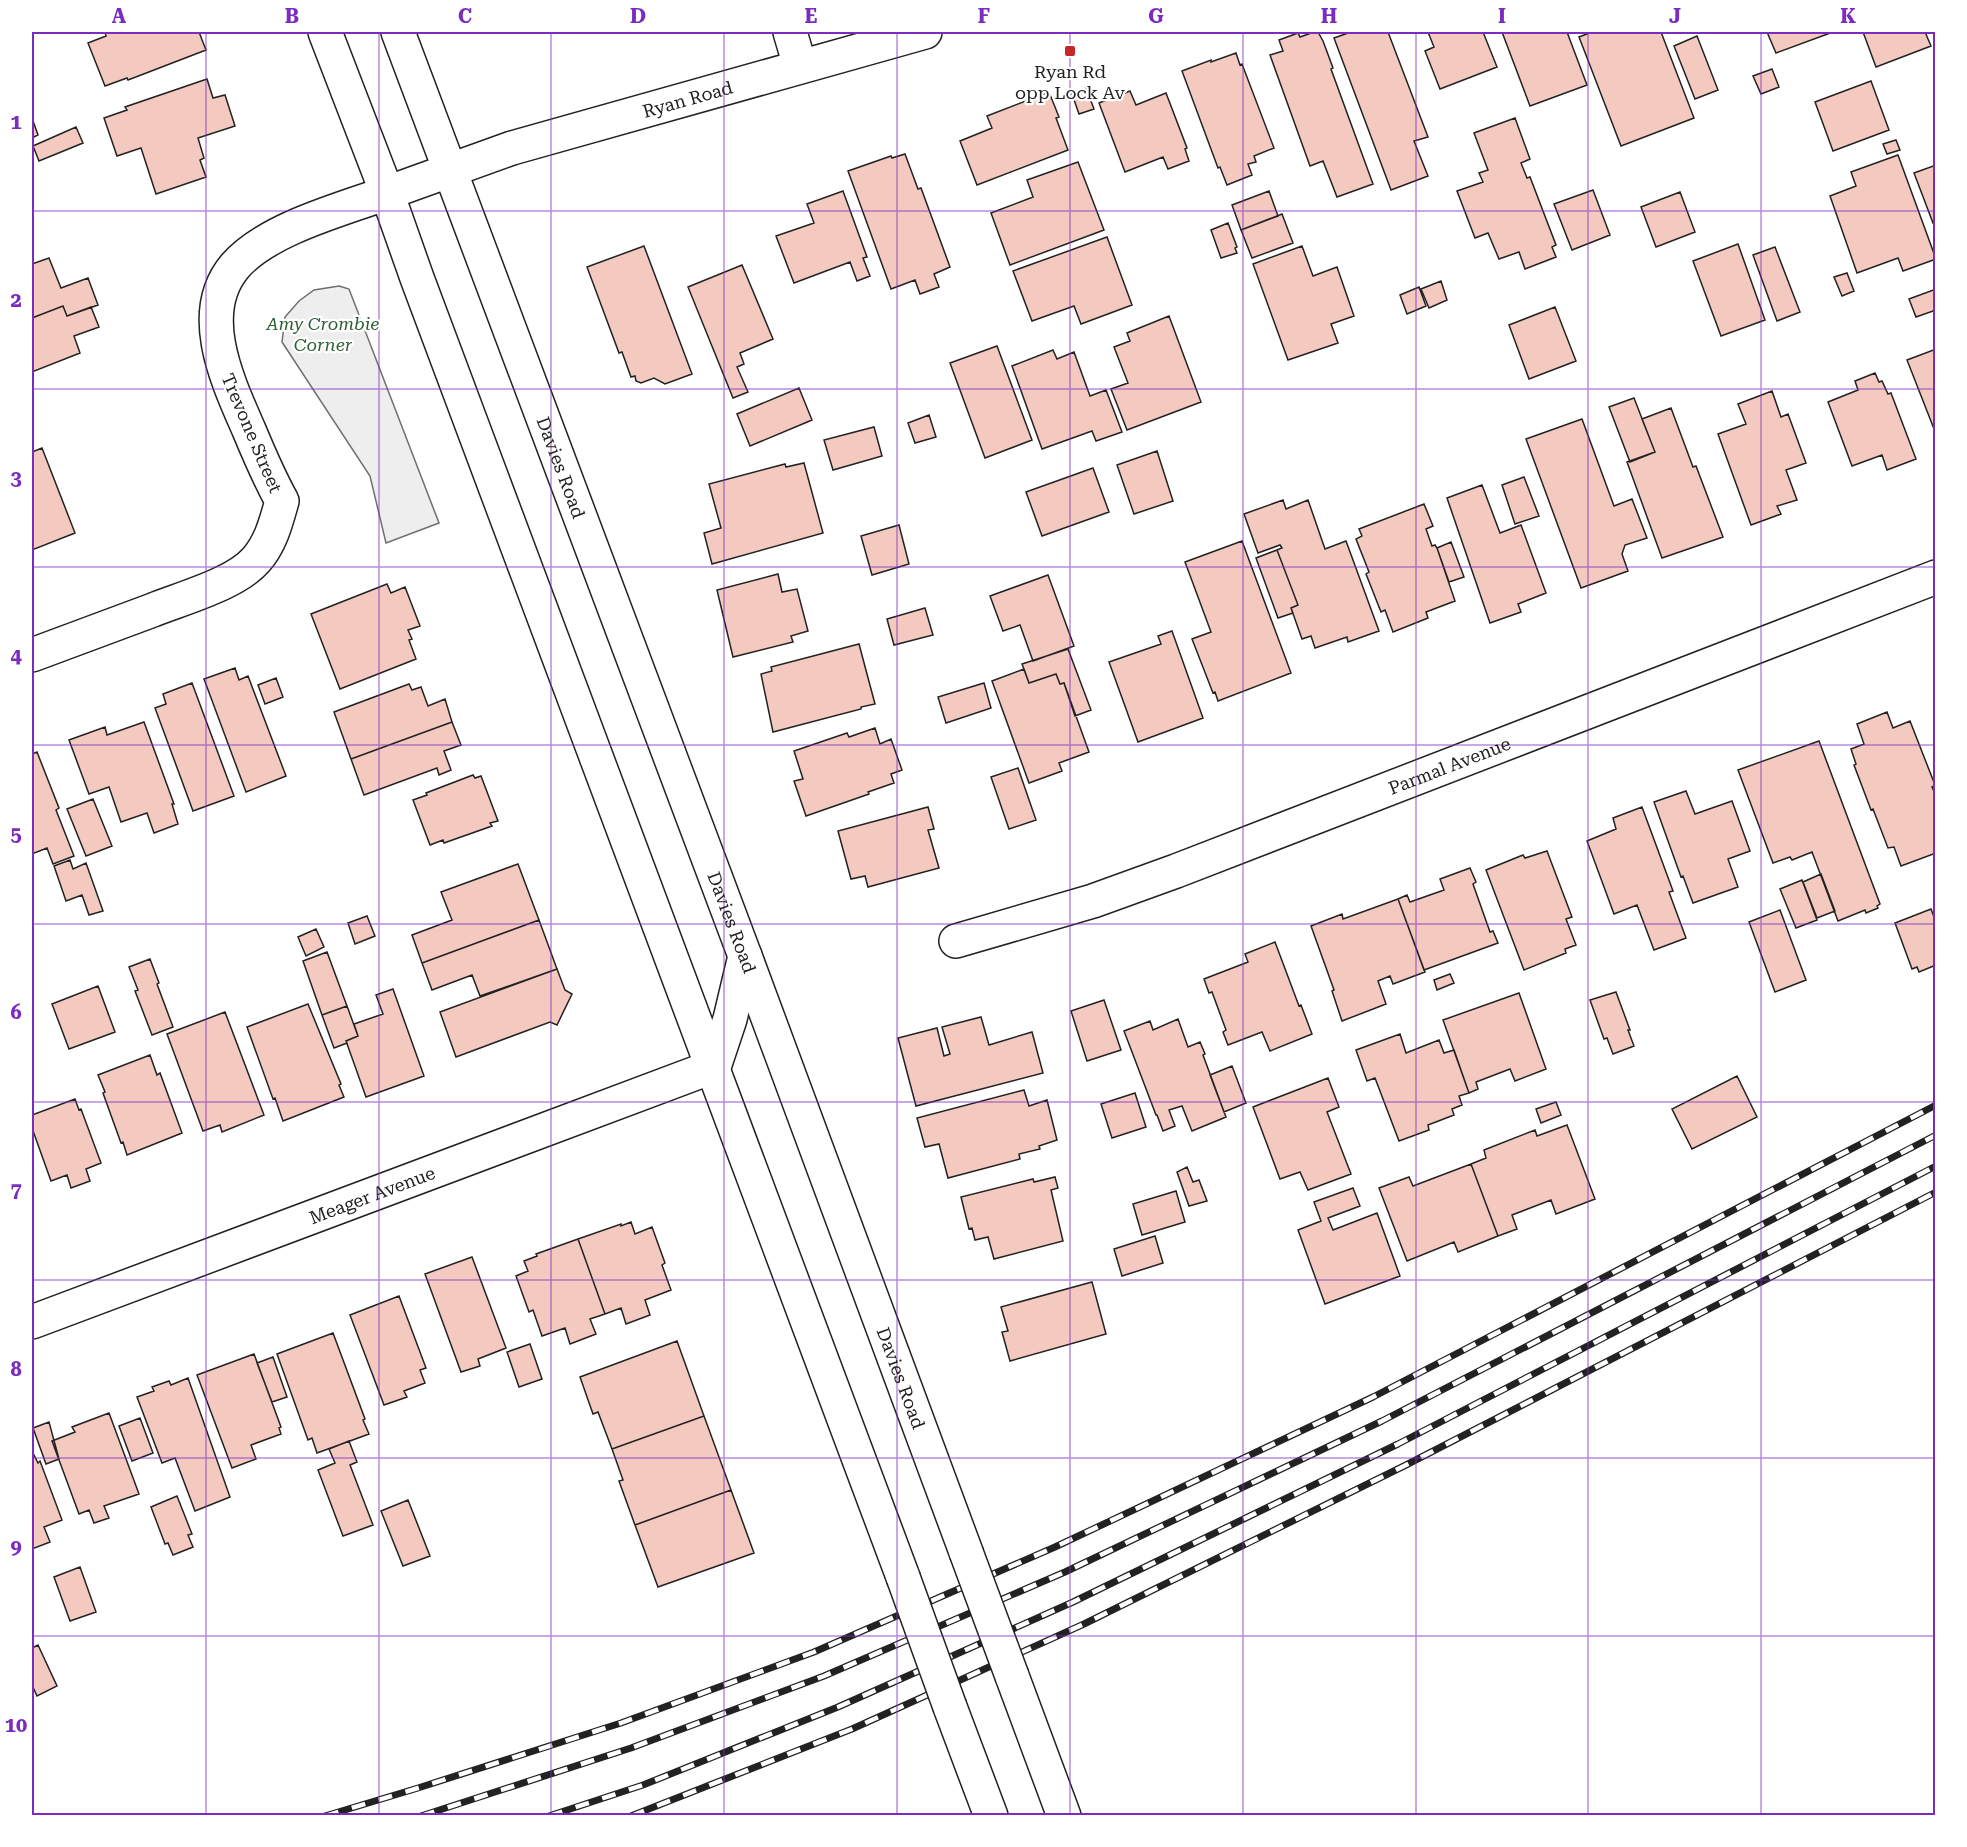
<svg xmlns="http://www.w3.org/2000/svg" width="1967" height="1847" viewBox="0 0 1967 1847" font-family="'Roboto Serif',serif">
<rect width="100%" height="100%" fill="#fff"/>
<!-- green -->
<path fill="#eee" stroke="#6f6f6f" stroke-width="1.5" d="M339,286l10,3 90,234 -53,20 -16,-67 -88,-134 3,-25 14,-16 15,-11z"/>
<!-- building -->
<path fill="#f3c9c0" stroke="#222" stroke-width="1.5" d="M105,32h94l7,18 -78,30 -1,-2 -22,8 -17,-43 18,-7z
M1314,32h4l5,9 10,27 -2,1 42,115 -36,13 -14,-36 -13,5 -40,-111 13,-4 -4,-11 19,-7 2,4z
M1351,32h37l40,105 -14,4 14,35 -37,14 -57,-152z
M1428,32h55l14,35 -57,22 -15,-38 9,-4z
M1502,32h65l20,53 -57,21z
M1592,32h69l33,86 -73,28 -42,-109z
M1767,32h66l-57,21z
M1863,32h62l6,14 -55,21z
M1697,36l21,54 -23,9 -21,-53z
M1236,53l4,12 2,-1 32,84 -20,8 2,6 -8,2 4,11 -25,10 -7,-18 -2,1 -36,-97 29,-11v2z
M1772,69l7,18 -18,7 -8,-18z
M207,79l6,19 12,-3 10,31 -37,12 6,20 -4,2 6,17 -50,17 -15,-46 -24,8 -13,-38 23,-8 -2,-3z
M1871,81l18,49 -56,21 -18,-49z
M1086,88l8,21 -15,5 -7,-20z
M1130,91l6,14 30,-12 21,55 -2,1 4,12 -21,8 -5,-12 -38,15 -26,-69z
M1049,92l10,25 -3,1 12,32 -91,35 -17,-44 32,-13 -5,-12z
M32,118l6,17 -6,3z
M1515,118l15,41 -9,4 6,15 3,-1 26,68 -4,2 4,10 -31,12 -6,-17 -20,7 -11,-26 -13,5 -18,-47 26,-9 -4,-9 9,-3 -14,-37z
M76,127l7,16 -44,18 -6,-15z
M1896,140l4,10 -13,4 -4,-10z
M905,154l13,35 3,-1 29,79 -16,7 5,13 -19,7 -5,-14 -24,9 -43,-118 43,-15 1,2z
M1898,155l38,104 -33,12 -5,-13 -41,15 -27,-77 26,-10 -5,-14z
M1078,162l26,68 -94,35 -19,-52 42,-16 -6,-17z
M1936,165v57l-3,1 -19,-50z
M1593,190l17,45 -38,15 -18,-46z
M843,191l24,66 -4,1 7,18 -13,5 -7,-19 -56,21 -18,-47 38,-13 -7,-19z
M1269,191l9,25 -37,14 -9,-25z
M1680,192l15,40 -39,15 -15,-40z
M1282,214l11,29 -41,15 -11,-28z
M1228,223l9,24 -2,1 2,5 -16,5 -10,-28z
M1107,237l25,68 -51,19 -7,-18 -42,15 -19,-50z
M1738,244l27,76 -44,16 -28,-75z
M644,246l48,128 -27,10 -11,-6 -13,5 -5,-2 -1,-5 -4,1 -9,-25 -3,1 -32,-86z
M1302,246l11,30 24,-9 17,49 -23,8 7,19 -50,17 -35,-96z
M1775,247l25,65 -23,9 -24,-66z
M49,258l12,30 27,-10 10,27 -31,11 -4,-10 -31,12v-54z
M742,265l31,74 -33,14 4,11 -7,3 11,25 -15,6 -45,-111z
M1847,273l7,18 -12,5 -8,-19z
M1441,281l6,19 -18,8 -8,-19z
M1419,287l7,19 -19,8 -7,-19z
M1936,289v21l-20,7 -7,-18z
M63,306l4,10 24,-9 8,20 -25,9 6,17 -48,19v-54z
M1555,307l21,54 -47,18 -20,-54z
M1169,316l32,86 -74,28 -16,-41 17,-6 -14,-36 16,-6 -3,-8z
M997,346l35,94 -47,18 -35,-95z
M1936,349v85l-29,-74z
M1053,350l4,9 17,-7 16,44 16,-6 16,42 -26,9 -4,-10 -50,18 -30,-83z
M1875,373l4,9 3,-1 6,13 3,-1 25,66 -29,11 -5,-15 -30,11 -24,-64 30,-12 -3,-9z
M799,388l13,32 -62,26 -13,-32z
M1772,391l9,26 7,-3 18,49 -20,7 11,30 -20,6 4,8 -30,11 -33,-91 28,-10 -8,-20z
M1634,398l21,54 -25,10 -21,-55z
M1671,408l22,59 3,-1 27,71 -61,21 -35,-96 28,-10 -13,-33z
M929,415l7,22 -21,6 -7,-20z
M1582,419l32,87 18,-7 15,39 -22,7 -3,9 6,17 -47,17 -55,-149z
M874,427l8,29 -49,14 -9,-30z
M42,448l33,85 -43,17v-98z
M1157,451l16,50 -39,13 -17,-49z
M804,463l19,70 -111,31 -8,-31 17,-5 -12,-44 76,-20 1,3z
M1093,468l16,44 -67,24 -16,-44z
M1524,477l15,39 -24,8 -13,-39z
M1482,485l18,48 21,-8 25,68 -28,11 3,8 -31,11 -43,-125z
M1283,500l3,9 22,-9 17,49 21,-8 33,90 -31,11 -1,-5 -32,11 -4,-12 -9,3 -11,-31 7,-3 -21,-55 5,-2 -2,-3 -22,8 -14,-39z
M1424,504l9,22 -7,3 6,17 3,-1 2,3 18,53 -29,11 2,6 -35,14 -8,-22 -4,2 -15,-38 3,-2 -13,-33 6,-3 -3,-7z
M899,525l10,39 -37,11 -11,-39z
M1242,541l49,132 -73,28 -3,-9 -2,1 -21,-54 19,-7 -26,-70z
M1451,542l13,35 -15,5 -12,-34z
M1277,550l21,55 -7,3 2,5 -15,5 -22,-60z
M778,574l4,18 15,-3 11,42 -17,5 2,6 -60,15 -16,-67z
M1048,575l26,71 -41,15 -13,-36 -17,6 -13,-35z
M387,584l4,9 14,-6 15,39 -12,4 4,9 -3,1 7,19 -76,30 -29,-75z
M925,608l8,27 -39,10 -7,-26z
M1172,631l31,87 -65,24 -29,-80 52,-18 -3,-8z
M859,644l16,60 -14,3v2l-88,23 -12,-58 11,-3 -1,-4z
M1068,649l23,61 -16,6 -11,-33 -4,1 -4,-10 -27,9 -7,-19z
M235,668l4,12 9,-4 38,100 -40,16 -42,-113z
M1024,669l5,14 27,-9 4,10 4,-1 25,69 -30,11 3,8 -33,12 -37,-102z
M276,678l7,19 -18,7 -7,-19z
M192,683l42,113 -41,15 -38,-103 11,-4 -3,-10z
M984,683l7,25 -45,15 -8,-26z
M409,684l3,6 9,-3 7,19 17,-7 7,23 -101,37 -17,-47z
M1887,712l6,16 17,-7 25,64 -3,2 4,9v57l-35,13 -7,-19 -6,1 -15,-39 -2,1 -17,-45 2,-1 -5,-15 13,-5 -7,-20z
M144,722l30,82h-2l6,20 -24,9 -7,-20 -26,9 -12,-35 -20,7 -20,-54 36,-13 2,8z
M452,722l9,23 -17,6 7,19 -12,5 -2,-7 -73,27 -13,-36z
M875,728l5,16 11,-5 11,31 -11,4 3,9 -26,9 1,2 -63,22 -12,-35 9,-2 -9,-28 53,-18 2,4z
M1819,741l61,163 -3,2 1,2 -12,5 -1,-3 -27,11 -26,-69 -20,8 -2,-3 -17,6 -35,-93z
M37,752l22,56 -3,2 18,46 -21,8 -6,-16 -15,6v-100z
M1018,768l18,52 -27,9 -18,-52z
M473,775l2,3 6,-2 17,45 -8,2 2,3 -48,17 -1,-3 -13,5 -17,-45 14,-5 -1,-2z
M1686,791l9,23 37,-13 18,50 -22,8 10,28 -45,16 -10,-27 -2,1 -27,-75z
M93,799l19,47 -26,10 -19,-47z
M928,807l6,22 -6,1 11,38 -71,19 -3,-11 -14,3 -13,-48z
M1642,807l31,84 -4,1 17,46 -32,12 -17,-45 -23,9 -27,-73 29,-12 -3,-11z
M1547,851l25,66 -6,2 10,26 -11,4 1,4 -42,17 -38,-100 37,-15 2,3z
M70,860l3,9 13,-6 17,48 -14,4 -7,-20 -16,6 -12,-35z
M518,864l21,56 -117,43 -10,-28 40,-15 -11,-28z
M1470,868l6,14 -3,2 17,48 3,-1 5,12 -74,27 -26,-71 9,-4 3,7 34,-12 -4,-11z
M1821,874l14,37 -18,7 -14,-36z
M1802,880l15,40 -21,8 -16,-39z
M1398,899l27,73 -32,12 -3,-8 -12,5 8,23 -44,17 -10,-30 2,-1 -23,-64 31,-12 1,5z
M1931,909l5,13v43l-17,7 -2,-5 -5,2 -17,-46z
M1780,910l26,70 -31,12 -26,-70z
M367,916l8,20 -20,8 -7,-21z
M539,920l18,49 -77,27 -8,-21 -40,15 -10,-27z
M316,929l8,18 -18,9 -8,-19z
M1275,942l24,64 2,-1 11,29 -42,17 -8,-19 -34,13 -5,-13 3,-2 -14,-38 -3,1 -5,-14 44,-17 -3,-8z
M327,952l20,54 -25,9 -19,-54z
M150,959l9,24 -2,1 16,43 -21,8 -17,-44 3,-1 -9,-23z
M557,969l8,21 7,4 -15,31 -7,-3 -94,35 -16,-45z
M1450,974l4,9 -17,7 -3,-10z
M98,986l17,46 -46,17 -17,-45z
M393,989l31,87 -58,21 -20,-56 12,-5 -4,-12 29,-10 -7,-19z
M1616,992l14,38h-2l6,16 -21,8 -6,-16 -3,1 -14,-39z
M1519,993l27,76 -31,12 -5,-12 -34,13 2,7 -9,4 -26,-73z
M1104,1000l17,50 -34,11 -16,-50z
M308,1004l33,80 -2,1 5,12 -61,24 -8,-23 -2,1 -26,-72z
M347,1006l11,30 -12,5 1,2 -13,5 -12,-33z
M225,1012l39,103 -42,17 -2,-7 -17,6 -36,-97z
M981,1017l8,28 43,-13 11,41 -127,33 -18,-68 39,-10 7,28 6,-2 -8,-27z
M1178,1019l10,28 12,-5 5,12 -2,1 23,62 -34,14 -10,-25 -13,4 6,16 -12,5 -6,-16h-1l-32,-84 26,-10 3,9z
M1400,1034l6,19 33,-13 5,13 10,-3 15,43 -10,3 3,9 -10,4 2,6 -26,10 1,5 -30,11 -24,-63 -8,3 -11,-31z
M150,1055l7,20 3,-2 22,60 -55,22 -4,-13 -2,1 -18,-50 2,-1 -7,-17z
M1232,1066l14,37 -22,9 -14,-37z
M1737,1076l20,41 -65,32 -20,-40z
M1328,1078l11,29 -12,5 24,62 -43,16 -8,-18 -20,7 -27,-72z
M1024,1090l5,16 18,-6 10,40 -18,6 1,3 -21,5 1,5 -72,19 -9,-34 -14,3 -8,-29z
M1135,1093l11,34 -34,11 -11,-34z
M75,1099l4,11 2,-1 20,54 -15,6 4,12 -19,7 -4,-13 -16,6 -19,-53 1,-1 -1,-12z
M1556,1102l5,13 -20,8 -5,-14z
M1567,1125l28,74 -39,15 -5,-14 -39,15 5,14 -19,7 -27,-72 15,-6 -2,-8 51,-20 2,6z
M1471,1164l27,72 -40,16 -4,-10 -47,19 -28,-73 30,-11 4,9z
M1187,1167l6,15 6,-2 8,21 -18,5 -12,-34z
M1055,1177l3,11 -7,2 12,51 -69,18 -6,-22 -13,3 -3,-12 -3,1 -8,-32 72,-18 1,3z
M1353,1188l7,18 -32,12 5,12 44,-17 23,63 -75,28 -27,-74 23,-9 -7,-19z
M1176,1191l9,31 -43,13 -9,-31z
M631,1222l4,12 17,-7 13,36 -3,2 9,25 -26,10 5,15 -24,9 -5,-16 -16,6 -27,-75 43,-15v2z
M1155,1236l8,27 -41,13 -8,-27z
M578,1239l27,75 -15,5 6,15 -26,10 -5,-16 -23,8 -9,-26 -4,2 -13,-36 12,-5 -4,-10 13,-5 -1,-2z
M472,1257l34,91 -28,11 2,7 -19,6 -36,-98z
M1092,1282l14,52 -96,27 -8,-29 6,-1 -7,-24z
M399,1296l27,72 -6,2 5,13 -21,8 3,6 -23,8 -34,-90z
M333,1333l32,86 -2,1 6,14 -52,19 -5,-15 -4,2 -31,-86z
M677,1341l27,75 -92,33 -14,-37 -5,2 -13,-37z
M530,1344l12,35 -23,8 -12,-35z
M254,1354l27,73 -2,1 2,6 -30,11 5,14 -24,9 -35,-93z
M273,1357l14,40 -15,5 -15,-39z
M188,1378l42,119 -35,14 -20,-53 -13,5 -25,-66 17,-6 -2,-4 17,-6 2,4z
M109,1413l30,81 -35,12 5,12 -15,5 -5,-13 -10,4 -27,-73 23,-9 -3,-5z
M704,1416l27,74 -96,35 -16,-44 4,-1 -11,-31z
M140,1418l13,35 -21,8 -13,-35z
M49,1422l10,37 -13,5 -13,-36z
M349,1441l8,21 -7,3 23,60 -30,11 -25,-66 17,-7 -6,-14z
M32,1453h1l5,10 2,-2 22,59 -18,7 6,15 -18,7z
M731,1490l23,63 -96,34 -23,-62z
M177,1496l15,38 -4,1 5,12 -20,8 -5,-12 -3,1 -14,-37z
M408,1500l22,56 -27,10 -22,-55z
M80,1567l16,45 -26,9 -16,-44z
M38,1645l19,41 -20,10 -5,-11v-37z"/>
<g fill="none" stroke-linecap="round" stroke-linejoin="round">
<!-- street casing -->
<g stroke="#222" stroke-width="36">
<g id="street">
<path d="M790,32l10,34"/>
<path d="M32,655c40,-15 80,-30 121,-45 30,-12 82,-26 103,-50 15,-17 20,-38 26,-59 -13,-23 -23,-47 -33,-71 -21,-48 -54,-117 -14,-164 32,-37 107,-57 152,-73"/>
<path id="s1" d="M956,941l137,-40 83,-30 760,-294"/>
<path id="s2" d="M32,1322l680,-255"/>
</g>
</g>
<!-- secondary casing -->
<g stroke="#222" stroke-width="36">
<g id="secondary">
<path id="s3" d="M387,193l125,-45 413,-116"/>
</g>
</g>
<!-- highway casing -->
<g stroke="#222" stroke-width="36">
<g id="highway">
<path d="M325,32l62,161 30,85 486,1299"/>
<path id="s4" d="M398,32l347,924 221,596"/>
<path d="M712,1067l3,-3 15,-45 15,-63"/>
<path d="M1012,1676l52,140"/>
<path d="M950,1707l41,109"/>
</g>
</g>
<!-- street -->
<use href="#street" stroke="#fff" stroke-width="33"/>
<!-- secondary -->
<use href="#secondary" stroke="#fff" stroke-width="33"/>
<!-- highway -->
<use href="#highway" stroke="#fff" stroke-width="33"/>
<!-- rail casing -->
<g stroke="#222" stroke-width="7">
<path id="rail" d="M325,1816l93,-28 203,-65 193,-71 241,-105 318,-150 563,-292
M421,1816l210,-68 193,-72 241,-104 317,-151 554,-286
M549,1816l94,-31 195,-78 235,-105 325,-158 538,-278
M631,1816l221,-87 232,-105 322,-159 530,-273"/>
</g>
<!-- rail -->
<use href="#rail" stroke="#fff" stroke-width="4.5" stroke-dasharray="14" stroke-linecap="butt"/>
<!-- highway-bridge casing -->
<g stroke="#222" stroke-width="36" stroke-linecap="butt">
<path id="highway-bridge" d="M966,1552l46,124
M903,1577l47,130"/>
</g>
<!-- highway-bridge -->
<use href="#highway-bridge" stroke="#fff" stroke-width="33"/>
</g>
<!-- grid -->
<path fill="none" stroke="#7b2cbf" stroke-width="1.5" stroke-opacity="0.55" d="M206,32v1784M379,32v1784M551,32v1784M724,32v1784M897,32v1784M1070,32v1784M1243,32v1784M1416,32v1784M1588,32v1784M1761,32v1784M32,211h1904M32,389h1904M32,567h1904M32,745h1904M32,924h1904M32,1102h1904M32,1280h1904M32,1458h1904M32,1636h1904"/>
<!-- markers -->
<rect fill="#c62828" stroke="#fff" stroke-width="2" x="1064" y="45" width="12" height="12" rx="3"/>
<g text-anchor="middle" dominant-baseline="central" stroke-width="4.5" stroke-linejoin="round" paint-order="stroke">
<!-- poi labels -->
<g font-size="18" fill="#222" stroke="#fff">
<text x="1070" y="71">Ryan Rd<tspan x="1070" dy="21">opp Lock Av</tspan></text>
</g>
<!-- street labels -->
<g font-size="18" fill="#222" stroke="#fff">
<text stroke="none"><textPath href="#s3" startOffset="315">Ryan Road</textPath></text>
<text transform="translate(252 433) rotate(67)">Trevone Street</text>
<text stroke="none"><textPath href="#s4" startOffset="465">Davies Road</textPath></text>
<text stroke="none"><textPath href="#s1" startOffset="524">Parmal Avenue</textPath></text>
<text stroke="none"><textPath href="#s4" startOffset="951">Davies Road</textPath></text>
<text stroke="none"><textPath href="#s2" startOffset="363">Meager Avenue</textPath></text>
<text stroke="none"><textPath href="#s4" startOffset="1437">Davies Road</textPath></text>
</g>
<!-- park labels -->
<g font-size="18" font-style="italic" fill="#2f5e38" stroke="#fff">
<text x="323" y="323">Amy Crombie<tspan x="323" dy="21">Corner</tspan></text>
</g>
</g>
<!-- border -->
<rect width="1967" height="1847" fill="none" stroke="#ffffff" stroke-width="66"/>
<rect x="33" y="33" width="1901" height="1781" fill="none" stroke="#7b2cbf" stroke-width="2"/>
<g font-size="20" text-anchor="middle" font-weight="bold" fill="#7b2cbf">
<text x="119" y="23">A</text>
<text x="292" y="23">B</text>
<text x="465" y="23">C</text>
<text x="638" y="23">D</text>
<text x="811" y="23">E</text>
<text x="984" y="23">F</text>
<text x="1156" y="23">G</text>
<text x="1329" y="23">H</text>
<text x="1502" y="23">I</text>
<text x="1675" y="23">J</text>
<text x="1848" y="23">K</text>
<text x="16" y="129">1</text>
<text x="16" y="307">2</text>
<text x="16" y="485">3</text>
<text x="16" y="663">4</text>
<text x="16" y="841">5</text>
<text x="16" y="1019">6</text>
<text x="16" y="1197">7</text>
<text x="16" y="1376">8</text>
<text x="16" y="1554">9</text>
<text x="16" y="1732">10</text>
</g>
</svg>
